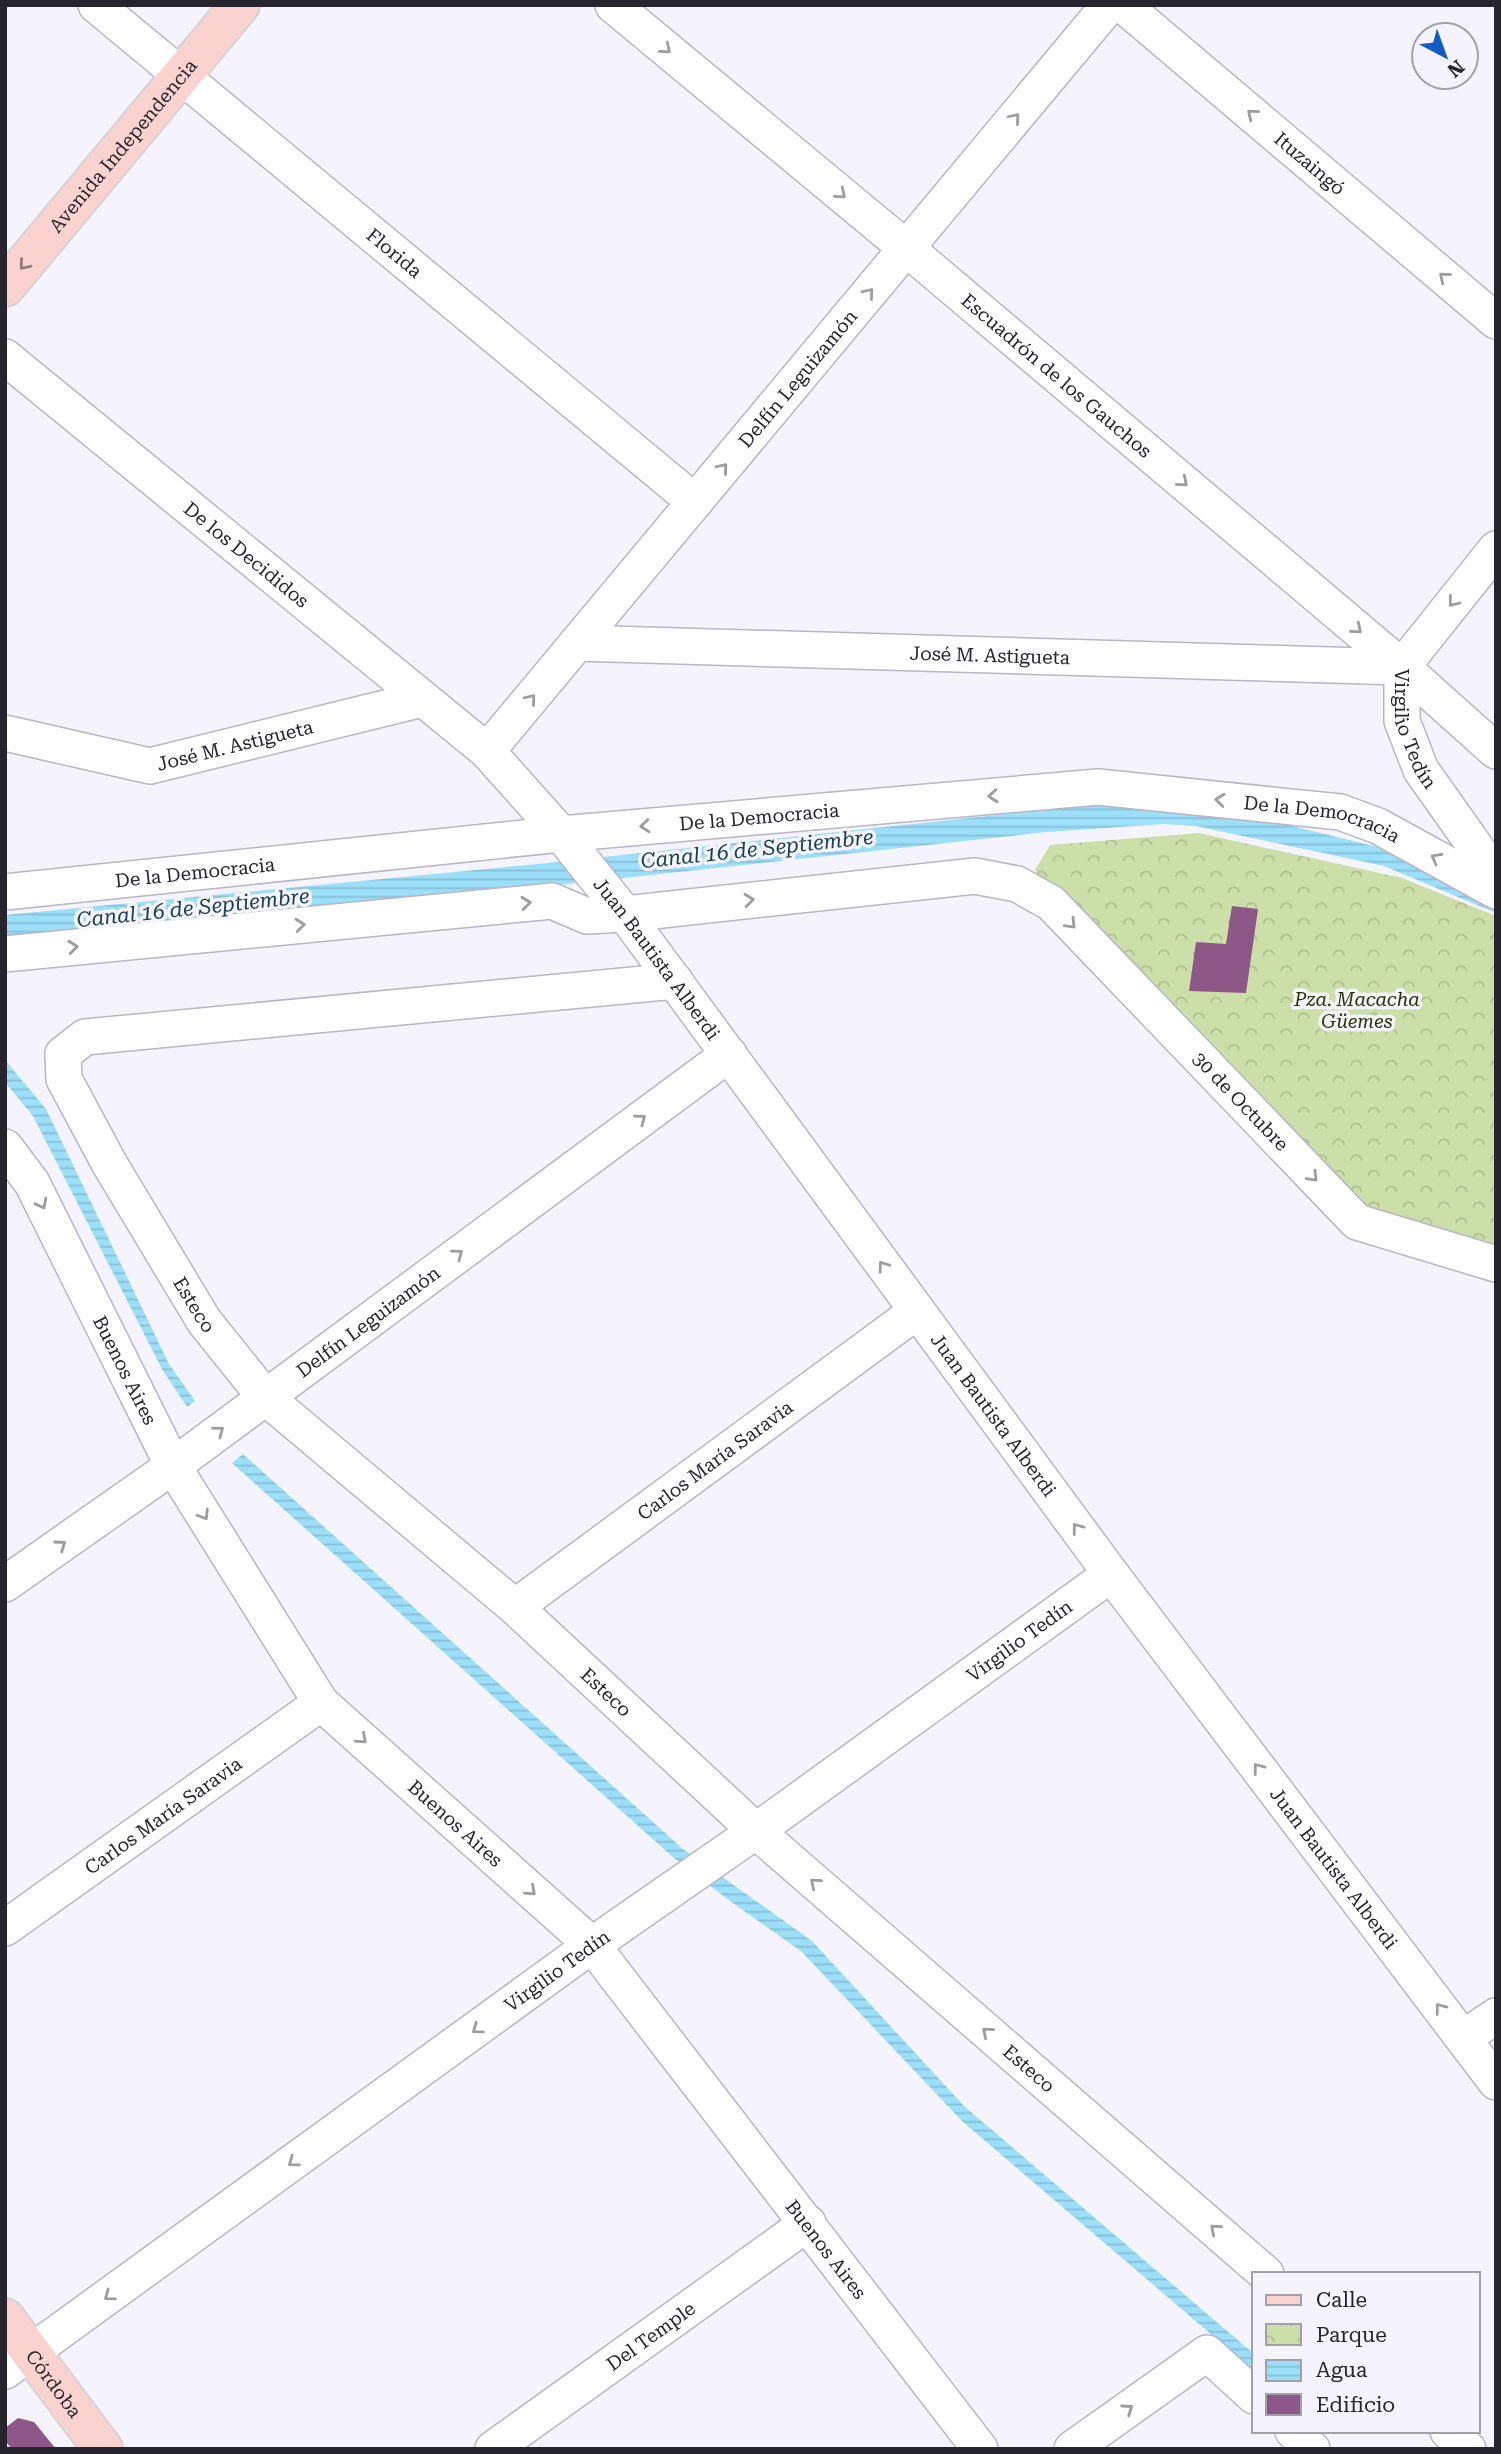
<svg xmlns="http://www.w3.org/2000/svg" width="1501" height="2454" viewBox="0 0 1501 2454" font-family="'Roboto Serif',serif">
<defs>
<pattern id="park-crowns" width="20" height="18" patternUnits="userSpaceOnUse" patternTransform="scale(1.75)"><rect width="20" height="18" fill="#ccdfa8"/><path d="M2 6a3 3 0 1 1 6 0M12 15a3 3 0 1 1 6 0" fill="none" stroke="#afbf91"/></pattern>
<pattern id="water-rules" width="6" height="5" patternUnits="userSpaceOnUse" patternTransform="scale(1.75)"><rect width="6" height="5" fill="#9cdff9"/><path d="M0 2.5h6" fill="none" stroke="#86bfd6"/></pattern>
</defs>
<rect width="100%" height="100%" fill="#f5f4fd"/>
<!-- park -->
<path fill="url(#park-crowns)" d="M1199,833l203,45 94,38v333l-129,-33 -317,-320 -15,-26 15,-25z"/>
<!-- water -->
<path fill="url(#water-rules)" d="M1164,800l25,1 201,49 106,47v16l-112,-47 -188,-40 -32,-2 -117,8 -1042,113v-30l543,-52 495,-53z
M5,1060l41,49 123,255 26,37 -8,6 -25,-38 -129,-253 -28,-34z
M243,1454l440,395 129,92 152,165 290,248v17l-292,-250 -161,-170 -67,-47 -60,-46 -442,-395z"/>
<!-- building -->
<path fill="#8d5887" d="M1232,906l26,3 -12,84 -57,-2 7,-49 30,2z
M18,2418l16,4 22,27h-44l-7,-8v-13z"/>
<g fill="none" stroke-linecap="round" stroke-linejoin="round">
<!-- minor casing -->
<g stroke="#b8b5c9" stroke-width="38">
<g id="minor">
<path id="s1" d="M96,5l599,497"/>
<path id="s2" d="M613,5l293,243 496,419 94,84"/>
<path id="s3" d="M1123,5l373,316"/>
<path id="s4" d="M5,357l482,394 74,83 64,80 486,660 385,508"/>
<path id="s5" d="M1496,549l-94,118v54l19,49 75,106"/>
<path id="s6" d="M577,643l825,24"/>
<path id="s7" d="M5,733l145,33 272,-67"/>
<path id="s8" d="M487,751l622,-746"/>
<path id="s9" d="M5,892l556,-58 537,-47 242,25 38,14 118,65"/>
<path id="s10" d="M5,954l547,-53 35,15 38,-2 350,-38 42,8 34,19 306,319 139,42"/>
<path id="s11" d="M675,981l-590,56 -22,17 1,25 45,84 95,158 61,76 250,210 241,224 510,443"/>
<path id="s12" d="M5,1147l27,36 141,283 148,237 271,242 388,504"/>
<path id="s13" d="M5,1584l168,-118 556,-412"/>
<path id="s14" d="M515,1607l401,-295"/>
<path id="s15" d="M5,1928l316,-225"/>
<path d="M1463,2038l33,-22"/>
<path id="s16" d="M5,2371l587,-426 164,-114 355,-257"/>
<path d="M1293,2431l19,18"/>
<path d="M1448,2431l20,18"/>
<path id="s17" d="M493,2449l315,-226"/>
<path d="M1072,2449l135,-96 47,43"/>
</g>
</g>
<!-- major casing -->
<g stroke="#d4d3d5" stroke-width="42">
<g id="major">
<path id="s18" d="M5,287l235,-282"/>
<path id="s19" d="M5,2318l98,131"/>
</g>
</g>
<!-- minor -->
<use href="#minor" stroke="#fff" stroke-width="35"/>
<!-- major -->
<use href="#major" stroke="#fbd3ce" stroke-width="38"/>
</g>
<!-- one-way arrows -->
<defs><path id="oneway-chevron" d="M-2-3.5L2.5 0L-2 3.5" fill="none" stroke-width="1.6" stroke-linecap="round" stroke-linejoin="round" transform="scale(1.75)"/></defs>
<g stroke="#9d9da0">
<use href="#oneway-chevron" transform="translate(666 49) rotate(40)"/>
<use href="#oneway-chevron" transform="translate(1252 114) rotate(-140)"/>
<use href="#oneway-chevron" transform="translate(1015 118) rotate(-50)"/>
<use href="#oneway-chevron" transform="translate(841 194) rotate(40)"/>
<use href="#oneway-chevron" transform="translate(1444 277) rotate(-140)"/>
<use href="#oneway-chevron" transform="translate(869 293) rotate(-50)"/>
<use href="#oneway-chevron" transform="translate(723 468) rotate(-50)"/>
<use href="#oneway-chevron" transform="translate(1183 482) rotate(40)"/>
<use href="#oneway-chevron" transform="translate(1453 602) rotate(128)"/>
<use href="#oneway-chevron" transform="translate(1357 629) rotate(40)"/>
<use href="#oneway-chevron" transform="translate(531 699) rotate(-50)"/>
<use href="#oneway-chevron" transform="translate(993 796) rotate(175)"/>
<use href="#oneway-chevron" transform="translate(1220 800) rotate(-174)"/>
<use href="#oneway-chevron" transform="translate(645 826) rotate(175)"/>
<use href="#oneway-chevron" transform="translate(1436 858) rotate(-151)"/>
<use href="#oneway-chevron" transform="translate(749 900) rotate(-6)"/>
<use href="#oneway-chevron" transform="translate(526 903) rotate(-6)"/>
<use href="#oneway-chevron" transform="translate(1071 924) rotate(46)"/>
<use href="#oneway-chevron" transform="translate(300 925) rotate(-6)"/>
<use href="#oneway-chevron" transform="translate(73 947) rotate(-6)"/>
<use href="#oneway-chevron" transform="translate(641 1119) rotate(-37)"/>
<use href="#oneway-chevron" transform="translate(1313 1177) rotate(46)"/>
<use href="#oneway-chevron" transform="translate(42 1204) rotate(63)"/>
<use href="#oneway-chevron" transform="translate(458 1254) rotate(-37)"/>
<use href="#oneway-chevron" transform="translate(883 1266) rotate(-126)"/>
<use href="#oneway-chevron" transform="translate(219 1431) rotate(-37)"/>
<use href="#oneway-chevron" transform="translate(204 1515) rotate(58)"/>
<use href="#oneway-chevron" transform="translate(1077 1528) rotate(-127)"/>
<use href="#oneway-chevron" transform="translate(61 1545) rotate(-35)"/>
<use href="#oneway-chevron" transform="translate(362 1739) rotate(42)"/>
<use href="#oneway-chevron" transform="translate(1258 1768) rotate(-127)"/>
<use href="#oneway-chevron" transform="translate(815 1883) rotate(-139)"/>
<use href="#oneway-chevron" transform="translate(531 1891) rotate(42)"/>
<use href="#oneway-chevron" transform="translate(1440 2008) rotate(-127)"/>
<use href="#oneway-chevron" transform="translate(477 2029) rotate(144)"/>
<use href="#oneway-chevron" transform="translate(987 2032) rotate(-139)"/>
<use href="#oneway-chevron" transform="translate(293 2162) rotate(144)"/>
<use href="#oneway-chevron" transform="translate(1215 2229) rotate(-139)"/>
<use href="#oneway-chevron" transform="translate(109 2296) rotate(144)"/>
<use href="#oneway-chevron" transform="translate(1128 2409) rotate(-35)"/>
</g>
<use stroke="#907c7e" href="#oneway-chevron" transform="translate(24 265) rotate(130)"/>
<g text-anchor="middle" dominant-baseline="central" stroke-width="7" stroke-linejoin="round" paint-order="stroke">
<!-- street labels -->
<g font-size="19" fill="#26252d" stroke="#f5f4fd">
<text stroke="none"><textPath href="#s18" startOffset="184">Avenida Independencia</textPath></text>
<text stroke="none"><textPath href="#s3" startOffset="245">Ituzaingó</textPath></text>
<text stroke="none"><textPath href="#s1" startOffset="388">Florida</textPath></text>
<text stroke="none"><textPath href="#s2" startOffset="578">Escuadrón de los Gauchos</textPath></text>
<text stroke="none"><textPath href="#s8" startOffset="485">Delfín Leguizamón</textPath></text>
<text stroke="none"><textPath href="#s4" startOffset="312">De los Decididos</textPath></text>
<text stroke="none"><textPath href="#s6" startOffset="413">José M. Astigueta</textPath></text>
<text stroke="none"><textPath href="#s5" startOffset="215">Virgilio Tedín</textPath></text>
<text stroke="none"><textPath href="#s7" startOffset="236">José M. Astigueta</textPath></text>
<text stroke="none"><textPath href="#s9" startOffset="758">De la Democracia</textPath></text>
<text stroke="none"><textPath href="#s9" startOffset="1325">De la Democracia</textPath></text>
<text stroke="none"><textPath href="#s9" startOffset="191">De la Democracia</textPath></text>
<text stroke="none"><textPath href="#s4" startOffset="891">Juan Bautista Alberdi</textPath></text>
<text stroke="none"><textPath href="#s10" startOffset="1334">30 de Octubre</textPath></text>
<text stroke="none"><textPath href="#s11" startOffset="906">Esteco</textPath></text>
<text stroke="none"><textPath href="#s13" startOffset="448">Delfín Leguizamón</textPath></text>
<text stroke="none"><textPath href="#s12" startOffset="254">Buenos Aires</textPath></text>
<text stroke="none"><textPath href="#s4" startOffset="1458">Juan Bautista Alberdi</textPath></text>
<text stroke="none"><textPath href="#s14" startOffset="248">Carlos María Saravia</textPath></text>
<text stroke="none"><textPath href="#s16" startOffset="1250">Virgilio Tedín</textPath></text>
<text stroke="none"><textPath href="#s11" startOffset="1474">Esteco</textPath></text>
<text stroke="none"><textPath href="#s15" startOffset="194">Carlos María Saravia</textPath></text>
<text stroke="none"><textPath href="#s12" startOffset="821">Buenos Aires</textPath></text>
<text stroke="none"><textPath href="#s4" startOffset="2025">Juan Bautista Alberdi</textPath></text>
<text stroke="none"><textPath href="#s16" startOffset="682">Virgilio Tedín</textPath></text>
<text stroke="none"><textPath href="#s11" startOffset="2040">Esteco</textPath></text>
<text stroke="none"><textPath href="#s12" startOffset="1388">Buenos Aires</textPath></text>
<text stroke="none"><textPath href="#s17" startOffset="194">Del Temple</textPath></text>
<text stroke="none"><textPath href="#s19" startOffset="82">Córdoba</textPath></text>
</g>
<!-- park labels -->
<g font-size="19" font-style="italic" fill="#273300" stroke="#f5f4fd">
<text x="1357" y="999">Pza. Macacha<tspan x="1357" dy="22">Güemes</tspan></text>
</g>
<!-- water labels -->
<g font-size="21" font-style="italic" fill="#19404e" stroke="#f5f4fd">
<text transform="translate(757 849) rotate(-6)">Canal 16 de Septiembre</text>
<text transform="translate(193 908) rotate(-6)">Canal 16 de Septiembre</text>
</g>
</g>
<!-- border -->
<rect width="1501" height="2454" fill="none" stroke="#26252d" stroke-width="14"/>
<!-- legend -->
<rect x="1252" y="2272" width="228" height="161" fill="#f5f4fd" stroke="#a2a1aa" stroke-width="2"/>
<rect x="1266" y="2295" width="35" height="10" fill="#fbd3ce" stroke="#a2a1aa" stroke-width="2"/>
<text x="1316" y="2307" font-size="21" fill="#26252d">Calle</text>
<rect x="1266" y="2324" width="35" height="21" fill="url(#park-crowns)" stroke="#a2a1aa" stroke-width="2"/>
<text x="1316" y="2342" font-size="21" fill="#26252d">Parque</text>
<rect x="1266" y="2360" width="35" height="21" fill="url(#water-rules)" stroke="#a2a1aa" stroke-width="2"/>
<text x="1316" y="2377" font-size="21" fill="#26252d">Agua</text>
<rect x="1266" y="2394" width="35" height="21" fill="#8d5887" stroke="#a2a1aa" stroke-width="2"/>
<text x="1316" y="2412" font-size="21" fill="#26252d">Edificio</text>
<!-- north arrow -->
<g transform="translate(1445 56) rotate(139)"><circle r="33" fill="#f5f4fd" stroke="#a2a1aa" stroke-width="2"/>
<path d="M0-5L12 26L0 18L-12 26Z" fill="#125ac5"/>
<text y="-10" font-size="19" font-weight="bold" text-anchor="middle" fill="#26252d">N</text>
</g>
</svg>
